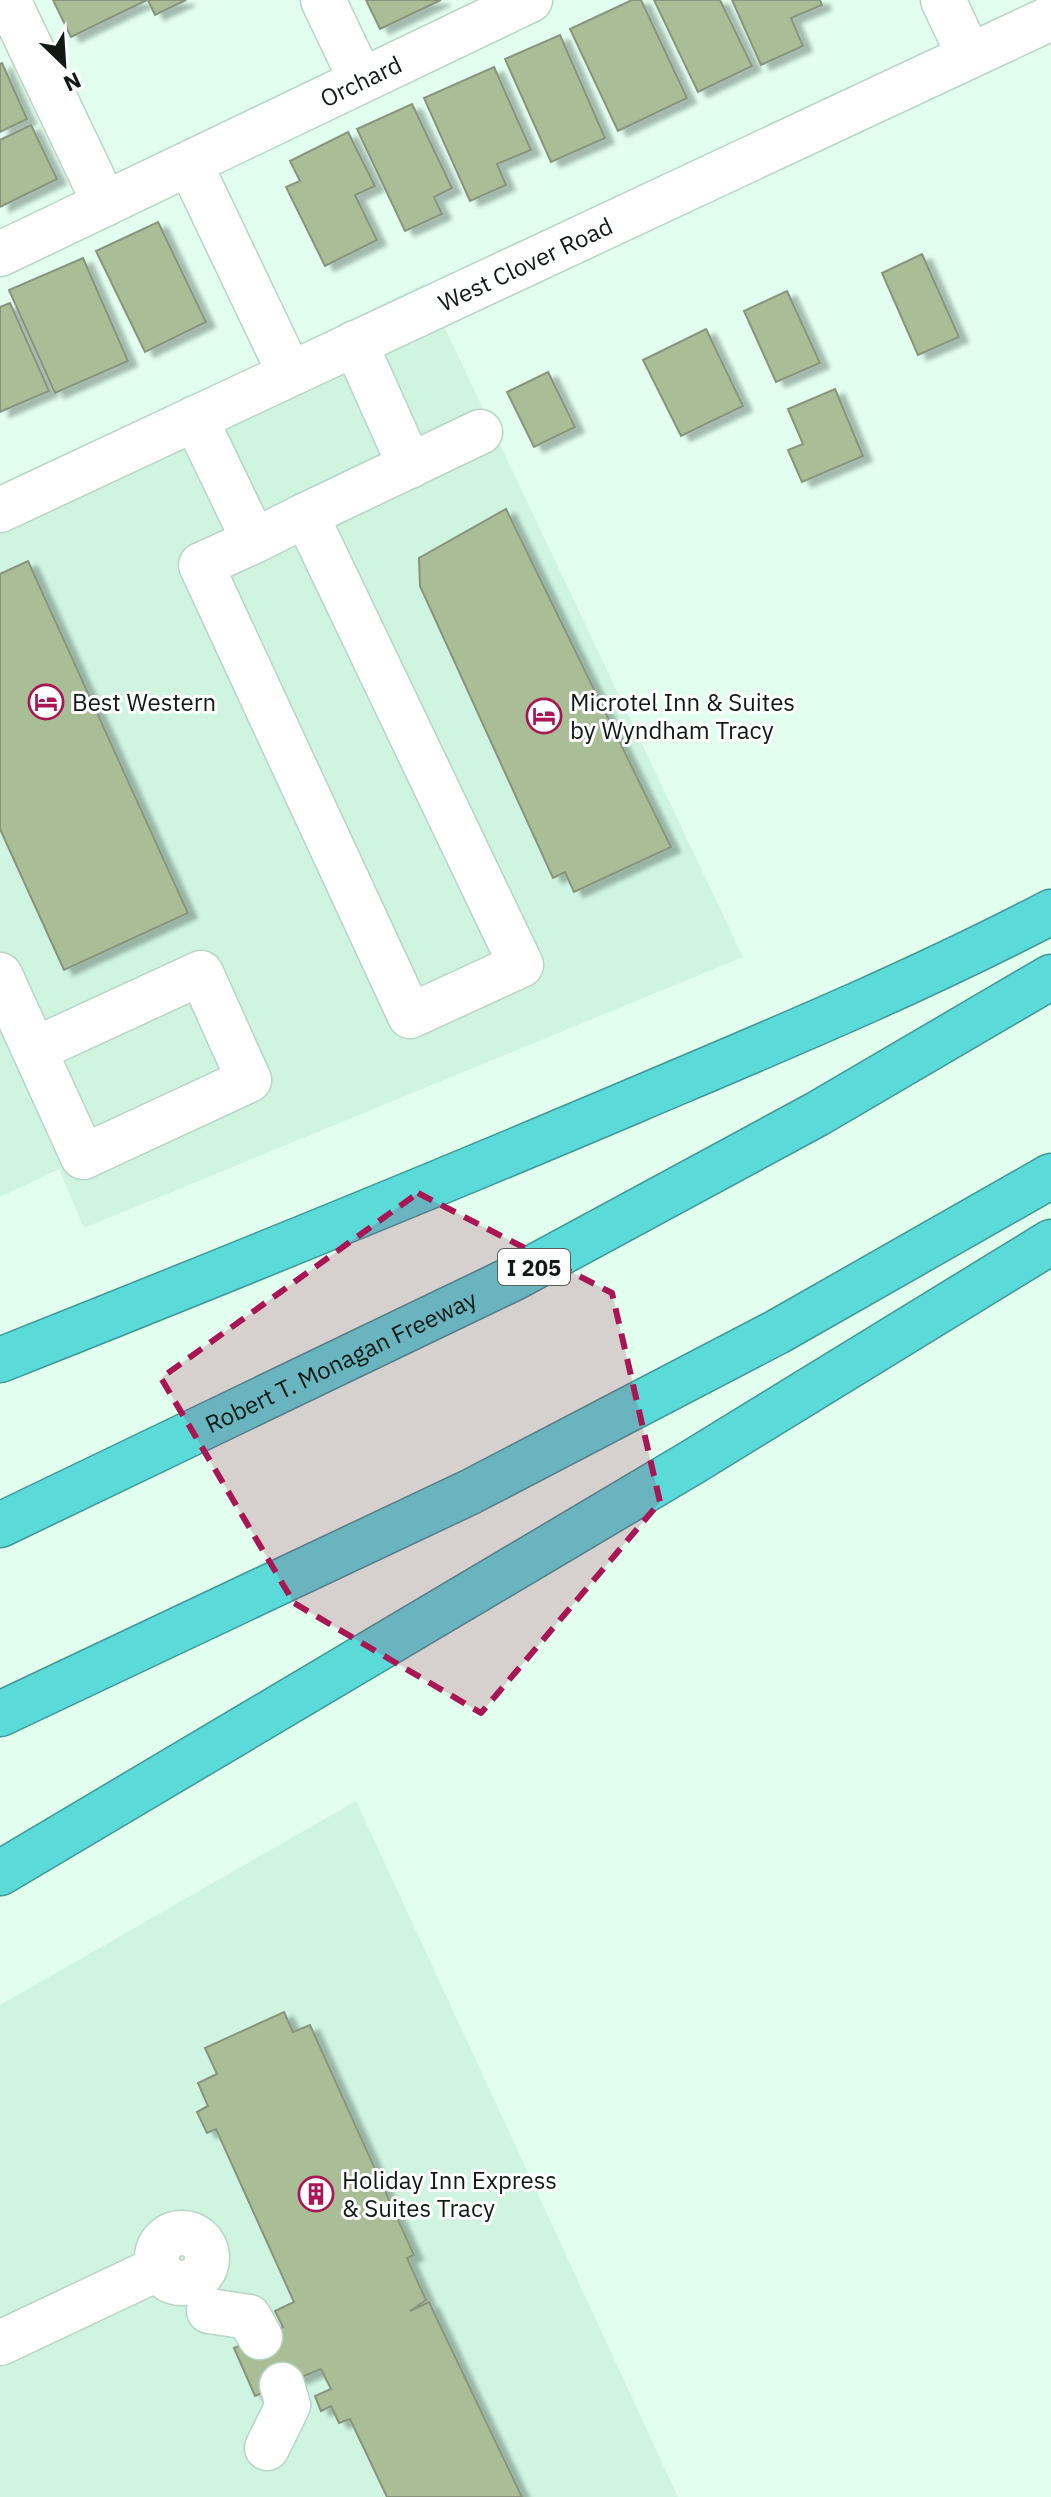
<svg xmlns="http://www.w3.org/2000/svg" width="1051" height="2497" viewBox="0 0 1051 2497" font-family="'IBM Plex Sans',sans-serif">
<defs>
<filter id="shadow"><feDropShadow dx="9" dy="5" stdDeviation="2" flood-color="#0004"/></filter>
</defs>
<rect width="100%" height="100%" fill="#e1feee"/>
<!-- built -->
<path fill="#cff5e1" d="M424,284l319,673 -659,271 -25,-59 -59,28v-706z
M356,1801l322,696h-678v-492z"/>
<!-- building -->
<path fill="#a9bd97" stroke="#88947d" stroke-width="2" filter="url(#shadow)" d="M53,0h94l-76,37z
M148,0h38l-31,15z
M366,0h75l-61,29z
M632,0h9l46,98 -69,33 -48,-102z
M654,0h66l32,66 -54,26z
M732,0h88l2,5 -31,13 12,28 -42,19z
M560,35l45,103 -54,24 -46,-103z
M2,63l25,56 -27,13v-68z
M494,67l37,83 -34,14 9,21 -36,16 -46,-103z
M412,104l40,84 -18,9 8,17 -37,17 -48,-102z
M31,125l26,54 -57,28v-67z
M348,132l27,54 -20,9 22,45 -52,26 -39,-79 14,-6 -10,-20z
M158,222l48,100 -61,30 -49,-101z
M922,254l37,83 -41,18 -36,-82z
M83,258l45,103 -73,32 -46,-103z
M787,291l33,72 -44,19 -32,-71z
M10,303l39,88 -49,21v-105z
M706,329l37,77 -62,30 -38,-76z
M548,372l27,55 -41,20 -27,-55z
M835,389l28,67 -61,26 -14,-32 15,-6 -15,-35z
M506,509l165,338 -97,45 -9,-20 -12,6 -133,-292 -1,-28z
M28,561l160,352 -124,57 -64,-141v-255z
M284,2012l9,20 17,-7 104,230 -7,3 19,42 -16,11 19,-9 93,195h-135l-37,-78 -11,4 -8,-17 -10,5 -6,-15 16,-7 -10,-20 -66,27 -21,-48 49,-21 -8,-16 19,-9 -78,-173 -9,4 -10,-21 11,-6 -10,-23 19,-9 -12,-26z"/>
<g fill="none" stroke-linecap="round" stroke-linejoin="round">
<!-- minor casing -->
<g stroke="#b8d4c5" stroke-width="47">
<g id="minor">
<path d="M8,0l97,204"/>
<path d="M323,0l38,80"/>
<path d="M943,0l26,55"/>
<path d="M190,164l100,210"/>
<path id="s1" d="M0,254l530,-254"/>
<path d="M355,343l55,123"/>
<path d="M195,418l59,123 52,-26 215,450 -111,51 -209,-451 53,-24"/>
<path id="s2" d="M0,510l1051,-492"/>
<path d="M306,515l174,-83"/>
<path d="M0,975l83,182 166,-77 -48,-107 -167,77"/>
<circle cx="182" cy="2258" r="25"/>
<path d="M209,2311l40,6 11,20"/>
<path d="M0,2343l159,-75"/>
<path d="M267,2448l21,-43 -6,-20"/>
</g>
</g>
<!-- highway casing -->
<g stroke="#409795" stroke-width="47">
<g id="highway">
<path d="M0,1360c214,-85 426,-171 638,-261 139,-59 279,-117 413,-187"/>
<path id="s3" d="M0,1525l514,-247 303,-164 234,-137"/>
<path d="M0,1714l470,-222 307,-160 274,-156"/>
<path d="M0,1873l691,-410 360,-221"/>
</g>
</g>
<!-- minor -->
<use href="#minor" stroke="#fff" stroke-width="44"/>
<!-- highway -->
<use href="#highway" stroke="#5adbda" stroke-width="44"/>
</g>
<!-- marked area -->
<path fill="#a81754" fill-opacity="0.2" stroke="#a81754" stroke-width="6" stroke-dasharray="16 10" stroke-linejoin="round" d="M418,1193l194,100 48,209 -179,211 -187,-110 -133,-225z"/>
<!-- icons -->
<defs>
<g id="hotel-ring" transform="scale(1.8)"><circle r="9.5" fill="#fff" stroke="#a81754" stroke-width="1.5"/><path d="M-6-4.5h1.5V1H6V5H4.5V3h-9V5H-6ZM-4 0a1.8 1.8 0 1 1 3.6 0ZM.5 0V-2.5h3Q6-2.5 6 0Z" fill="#a81754"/></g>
<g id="building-ring" transform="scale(1.8)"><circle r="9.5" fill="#fff" stroke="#a81754" stroke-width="1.5"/><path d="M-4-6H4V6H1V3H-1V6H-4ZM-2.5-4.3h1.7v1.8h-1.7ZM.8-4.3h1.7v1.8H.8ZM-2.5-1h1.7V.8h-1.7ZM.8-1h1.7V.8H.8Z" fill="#a81754"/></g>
</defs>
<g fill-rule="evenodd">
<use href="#hotel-ring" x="46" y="702"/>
<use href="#hotel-ring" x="544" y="716"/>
<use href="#building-ring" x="316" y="2194"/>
</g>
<g text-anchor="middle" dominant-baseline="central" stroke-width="6" stroke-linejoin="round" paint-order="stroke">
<!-- shield labels -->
<rect fill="#fff" stroke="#575f5b" stroke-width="2" x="498" y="1249" width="72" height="36" rx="6"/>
<g font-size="22" font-weight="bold" fill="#0f1a15">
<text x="534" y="1267">I 205</text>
</g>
<!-- street labels -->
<g font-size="24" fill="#0f1a15" stroke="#fff">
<text stroke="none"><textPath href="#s1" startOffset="400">Orchard</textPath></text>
<text stroke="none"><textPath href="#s2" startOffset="580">West Clover Road</textPath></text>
<text stroke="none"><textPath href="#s3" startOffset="378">Robert T. Monagan Freeway</textPath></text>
</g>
<!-- poi labels -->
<g font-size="24" fill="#0f1a15" stroke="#fff" text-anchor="start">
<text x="72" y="702">Best Western</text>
<text x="570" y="702">Microtel Inn &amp; Suites<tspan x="570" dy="28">by Wyndham Tracy</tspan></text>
<text x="342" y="2180">Holiday Inn Express<tspan x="342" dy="28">&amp; Suites Tracy</tspan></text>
</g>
</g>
<!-- north arrow -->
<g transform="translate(64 64) rotate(155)" stroke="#ffffff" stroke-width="6" paint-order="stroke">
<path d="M0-6L14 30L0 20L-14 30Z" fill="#0f1a15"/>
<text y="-12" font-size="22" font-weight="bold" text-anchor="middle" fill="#0f1a15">N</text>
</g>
</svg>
